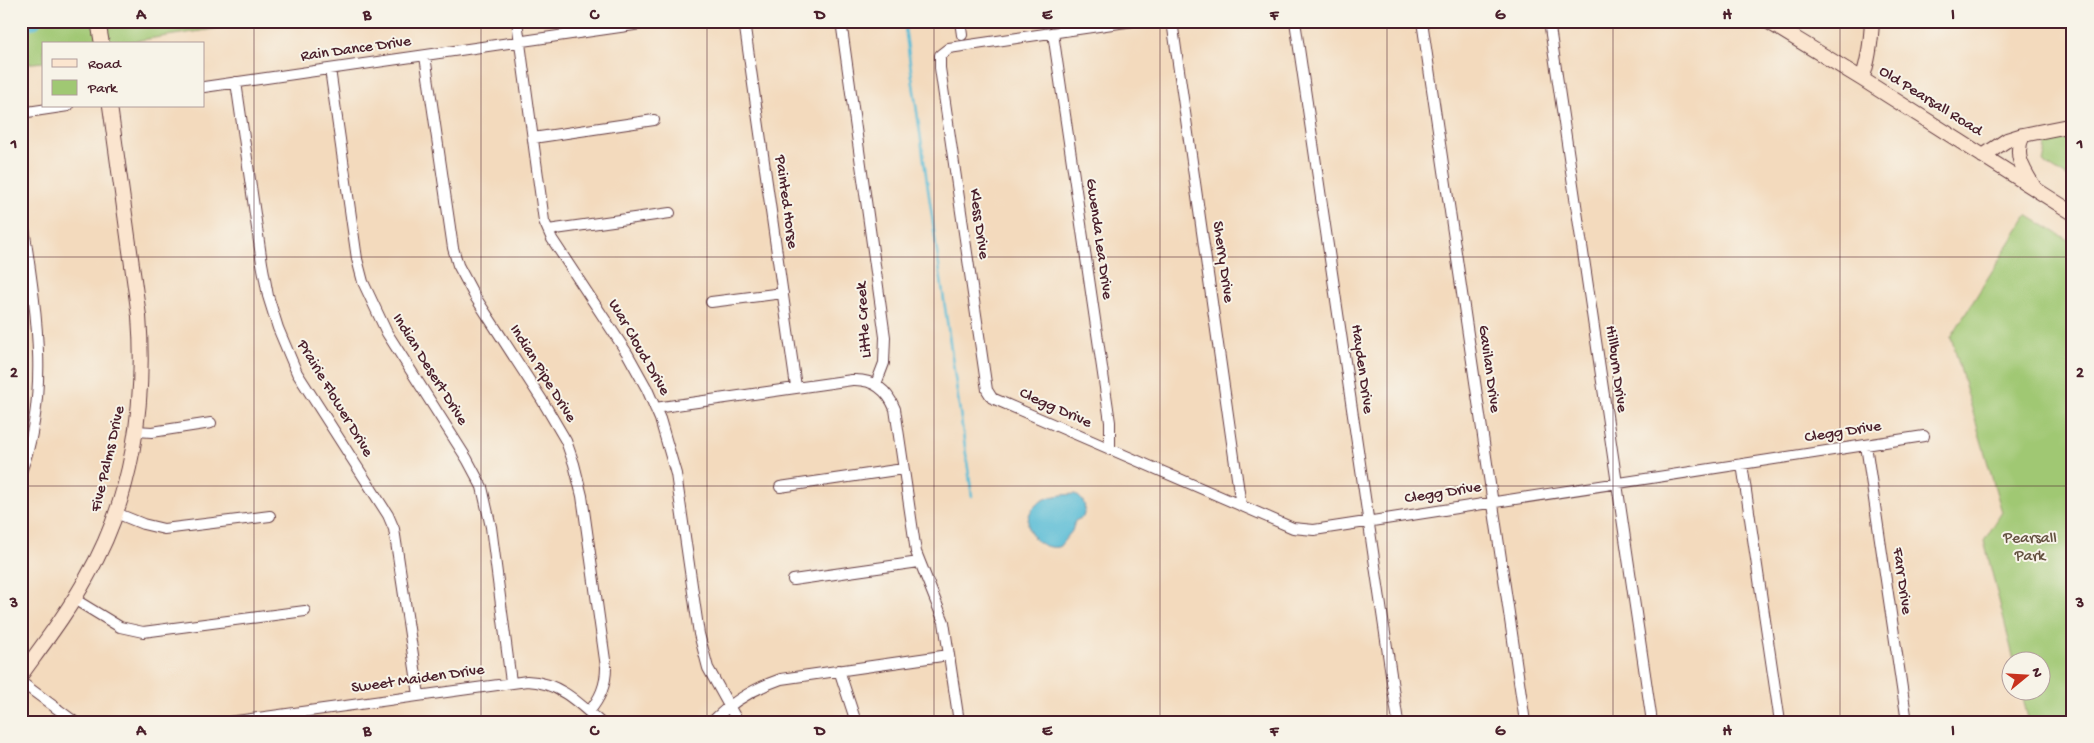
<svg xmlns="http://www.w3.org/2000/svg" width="2094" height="743" viewBox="0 0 2094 743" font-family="'Gochi Hand',sans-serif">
<rect width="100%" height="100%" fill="#f7f3e8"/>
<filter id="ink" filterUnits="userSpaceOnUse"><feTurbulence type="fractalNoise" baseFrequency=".02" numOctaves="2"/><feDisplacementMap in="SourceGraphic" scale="10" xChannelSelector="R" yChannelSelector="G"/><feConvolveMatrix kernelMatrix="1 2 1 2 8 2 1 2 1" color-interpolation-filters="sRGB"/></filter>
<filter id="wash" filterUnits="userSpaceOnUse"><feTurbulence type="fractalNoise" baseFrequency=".0096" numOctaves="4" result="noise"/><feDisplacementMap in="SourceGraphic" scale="20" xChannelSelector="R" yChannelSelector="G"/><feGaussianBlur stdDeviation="1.12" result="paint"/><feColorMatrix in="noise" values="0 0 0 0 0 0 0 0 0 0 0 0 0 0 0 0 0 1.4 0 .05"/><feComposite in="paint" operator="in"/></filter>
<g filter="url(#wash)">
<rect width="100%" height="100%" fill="#f3dabd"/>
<!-- green -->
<path fill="#a0c873" stroke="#75744f" d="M21,21h246l-153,23h-70v18l-23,2z
M2073,135v46l-30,-19 5,-24z
M2027,215l46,28v479h-44l-8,-31 21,-1v-30h-28l-30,-119 18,-29 -51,-175z"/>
<!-- water -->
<path fill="#58bcd6" stroke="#516e80" d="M1075,494c9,6 12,11 8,23l-8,4 -3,10 -13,16c-28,4 -43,-30 -19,-45 10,-7 23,-7 35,-8z"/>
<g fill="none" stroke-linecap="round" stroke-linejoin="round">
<!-- stream -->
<path stroke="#58bcd6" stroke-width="2.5" d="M904,21l68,475"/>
<!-- river -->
<path stroke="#58bcd6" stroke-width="15" d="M21,23l13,-2"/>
</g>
</g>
<g filter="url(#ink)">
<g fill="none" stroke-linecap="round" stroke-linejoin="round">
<!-- street casing -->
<g stroke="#633b41" stroke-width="12">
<path id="street" d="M517,21l27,200 8,18 75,114 20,36 13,30 16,55 23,160 9,34 30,54
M744,21l52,366
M841,21l44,316 -1,26 -8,21
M960,21l2,14
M1133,21l-184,27 -9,7v13l47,322 5,8 301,130 21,2 610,-94
M1172,21l69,485
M1295,21l103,701
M1422,21l103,701
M1549,21l103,701
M1053,33l57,389v28
M425,56l28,192 5,17 16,30 68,105 24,41 8,23 8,32 24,171c0,19 -6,31 -17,45
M330,69l27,190 6,23 24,51 80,126 15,28 9,40 20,155
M236,82l26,181 6,33 10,32 19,45 91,142 6,14 25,166
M204,87l458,-66
M21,113l47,-7
M533,138l121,-18
M21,207c12,88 32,179 0,265
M548,230l122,-17
M711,302l72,-9
M655,408l197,-28c21,-1 35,9 43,29l21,143 28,70 15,100
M136,431l16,1 59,-9
M1866,445l41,277
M1742,464l38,258
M780,487l123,-18
M116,513l27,11 21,5 106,-13
M793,580l126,-18
M74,599l46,28 23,5 162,-21
M839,670l17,52
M21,682l54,40
M229,722l298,-41c31,1 51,21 73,41
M712,722c20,-21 43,-34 69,-43l168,-24"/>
</g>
<!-- secondary casing -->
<g stroke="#633b41" stroke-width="16">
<path id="secondary" d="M98,21l4,23
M1767,21l95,58 211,134
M1862,79c7,-19 9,-37 10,-58
M2023,135c-10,20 0,34 11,52
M1983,156l24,-16 16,-5 50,-10
M21,675c23,-32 47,-63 66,-98 45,-78 59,-172 52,-261l-29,-210"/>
</g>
<!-- street -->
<use href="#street" stroke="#fff" stroke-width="10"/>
<!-- secondary -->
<use href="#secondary" stroke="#fbe5cf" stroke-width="14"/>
</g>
</g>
<!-- grid -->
<path fill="none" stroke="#4a1f2b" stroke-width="1" stroke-opacity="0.55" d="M254,21v701M481,21v701M707,21v701M934,21v701M1160,21v701M1387,21v701M1613,21v701M1840,21v701M21,257h2052M21,486h2052"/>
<g text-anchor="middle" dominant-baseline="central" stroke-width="4" stroke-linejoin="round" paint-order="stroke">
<!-- street labels -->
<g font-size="16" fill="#4a1f2b" stroke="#f7f3e8">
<text transform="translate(356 50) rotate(-8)">Rain Dance Drive</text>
<text transform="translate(1930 102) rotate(32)">Old Pearsall Road</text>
<text transform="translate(785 202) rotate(82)">Painted Horse</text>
<text transform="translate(978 224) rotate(82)">Kless Drive</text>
<text transform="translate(1098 239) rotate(82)">Gwenda Lea Drive</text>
<text transform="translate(1222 262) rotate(82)">Sherry Drive</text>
<text transform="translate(865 320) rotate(-94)">Little Creek</text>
<text transform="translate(638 348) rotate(60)">War Cloud Drive</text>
<text transform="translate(1361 369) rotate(82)">Hayden Drive</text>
<text transform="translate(1488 369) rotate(82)">Gavilan Drive</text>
<text transform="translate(1615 369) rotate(82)">Hillburn Drive</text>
<text transform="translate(429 370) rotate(58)">Indian Desert Drive</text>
<text transform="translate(542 374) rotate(58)">Indian Pipe Drive</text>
<text transform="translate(334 399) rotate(59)">Prairie Flower Drive</text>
<text transform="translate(1055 409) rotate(24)">Clegg Drive</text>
<text transform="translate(1843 433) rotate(-9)">Clegg Drive</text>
<text transform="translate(109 459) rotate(-77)">Five Palms Drive</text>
<text transform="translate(1443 494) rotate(-9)">Clegg Drive</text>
<text transform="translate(1901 581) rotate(82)">Farr Drive</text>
<text transform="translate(418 680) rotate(-8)">Sweet Maiden Drive</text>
</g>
<!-- park labels -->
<g font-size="16" fill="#645241" stroke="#f7f3e8">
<text x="2030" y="539">Pearsall<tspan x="2030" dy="18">Park</tspan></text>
</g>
</g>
<!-- margin -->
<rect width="2094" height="743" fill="none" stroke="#f7f3e8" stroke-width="55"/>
<!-- legend -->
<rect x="42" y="42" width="162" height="65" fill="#f7f3e8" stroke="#b29e9c"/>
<rect x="52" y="59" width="25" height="8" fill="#fbe5cf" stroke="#b29e9c"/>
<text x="88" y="68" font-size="15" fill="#4a1f2b">Road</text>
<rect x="52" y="80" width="25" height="15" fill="#a0c873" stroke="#b29e9c"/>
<text x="88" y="92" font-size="15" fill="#4a1f2b">Park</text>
<!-- north arrow -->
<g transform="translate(2026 676) rotate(72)"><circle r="24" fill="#f7f3e8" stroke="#b29e9c"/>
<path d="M0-4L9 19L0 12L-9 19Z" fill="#c8321e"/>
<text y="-8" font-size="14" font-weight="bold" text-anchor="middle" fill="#4a1f2b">N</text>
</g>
<rect x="28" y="28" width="2038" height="688" fill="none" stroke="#4a1f2b" stroke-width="2"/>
<g font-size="16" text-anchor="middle" font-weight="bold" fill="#4a1f2b">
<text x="141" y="19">A</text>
<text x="367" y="19">B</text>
<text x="594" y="19">C</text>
<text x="820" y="19">D</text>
<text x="1047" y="19">E</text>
<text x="1274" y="19">F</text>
<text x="1500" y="19">G</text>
<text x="1727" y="19">H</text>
<text x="1953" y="19">I</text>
<text x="14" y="148">1</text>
<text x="2080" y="148">1</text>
<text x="14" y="377">2</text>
<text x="2080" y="377">2</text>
<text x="14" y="607">3</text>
<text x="2080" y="607">3</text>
<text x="141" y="735">A</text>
<text x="367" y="735">B</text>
<text x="594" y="735">C</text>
<text x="820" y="735">D</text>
<text x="1047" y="735">E</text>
<text x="1274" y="735">F</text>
<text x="1500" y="735">G</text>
<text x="1727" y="735">H</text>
<text x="1953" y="735">I</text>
</g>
</svg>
